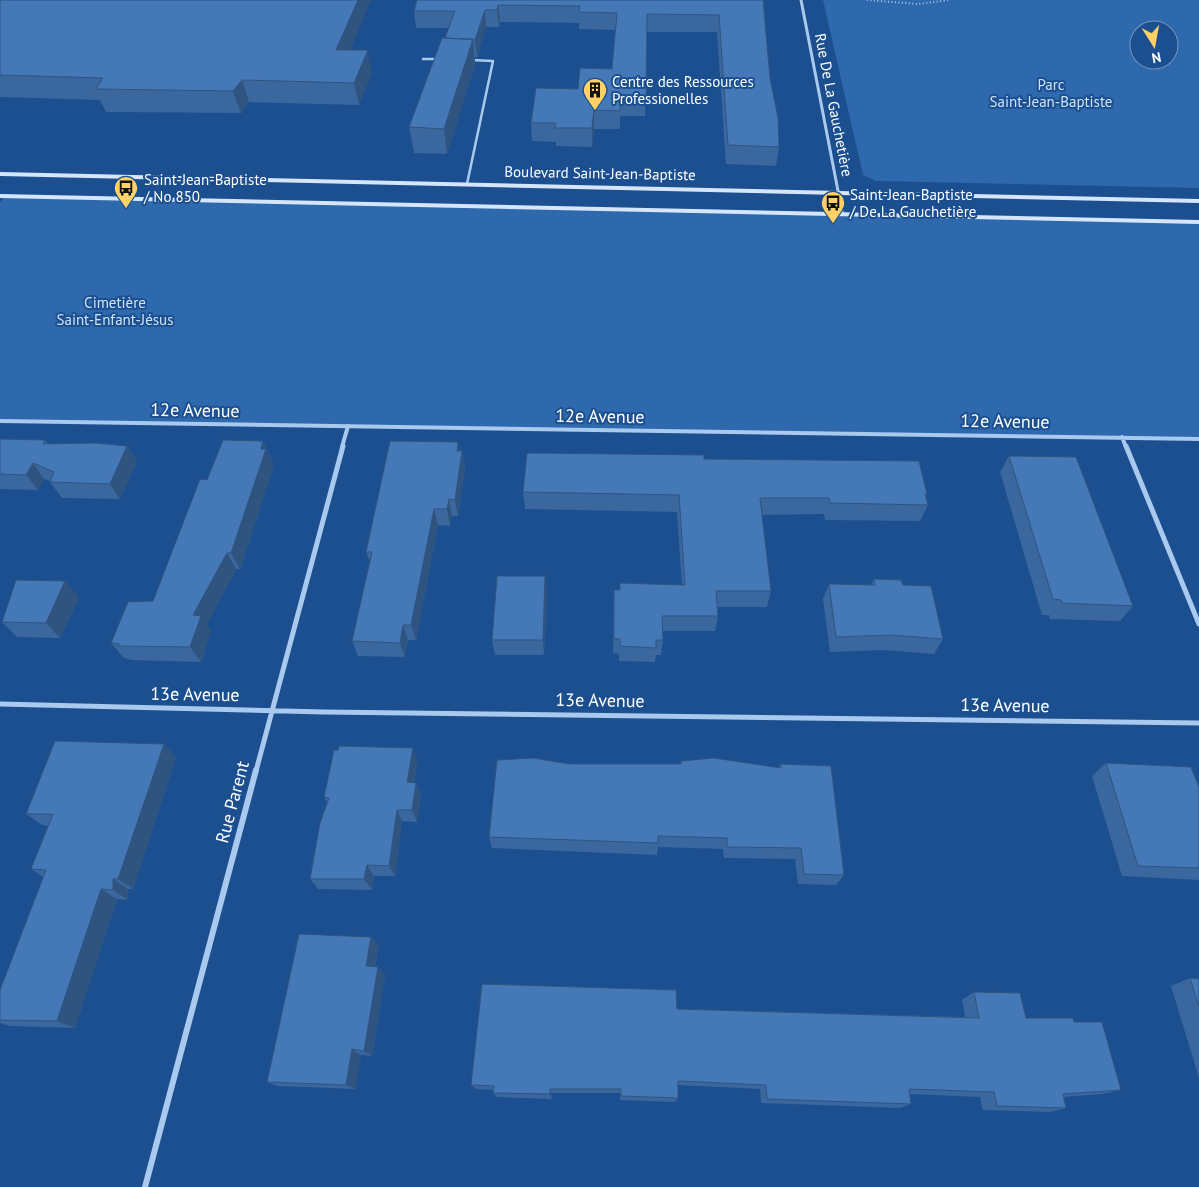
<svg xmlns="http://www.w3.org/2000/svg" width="1199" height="1187" viewBox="0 0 1199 1187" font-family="'PT Sans',sans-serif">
<rect width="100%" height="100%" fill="#1b4f8f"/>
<!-- green -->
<path fill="#2e69ad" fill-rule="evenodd" d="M823,0h376v188l-323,-7 -13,-6zM1139,30h30v30h-30z
M5,196l1194,26v217l-1199,-18v-218z"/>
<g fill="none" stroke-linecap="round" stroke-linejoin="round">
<!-- path -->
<path stroke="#a9c9ee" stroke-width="2" stroke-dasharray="1 2.5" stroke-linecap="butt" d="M867,0l51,4 32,-4"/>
<!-- service -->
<path stroke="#a9c9ee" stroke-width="2.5" d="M423,59h16
M467,184l26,-123 -22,-1"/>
<!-- minor-far3 -->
<path stroke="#a9c9ee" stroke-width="3" d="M801,0l38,196"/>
<!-- minor-far2 -->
<path stroke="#a9c9ee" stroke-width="4" d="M838,195l4,19
M0,421l1199,18
M1122,437l4,10
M342,447l6,-21"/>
<!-- minor-far1 -->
<path stroke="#a9c9ee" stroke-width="5" d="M1126,446l73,178
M0,704l324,8 875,11
M256,771l87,-325"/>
<!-- minor -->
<path stroke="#a9c9ee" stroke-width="6" d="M145,1187l111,-417"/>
<!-- secondary -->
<path fill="#d6e6fa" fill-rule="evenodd" d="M0,172l1199,27v4l-1199,-27z
M0,194l1199,26v4l-1199,-26z"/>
</g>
<!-- wall -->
<path fill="#3a679d" d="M0,0l350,50 22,22 -13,33 -110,-3 -8,11 -135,-1 -6,-12 -100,-3z
M417,0h346l7,78 9,69 -3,19 -50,-2 -9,-132h-70l-2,84h-25v13h-26l-2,18 -36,-1v-4l-24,-1 -1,-18 47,-34 34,-20 3,-39 -36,-1v-6l-79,-1 -1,5h-13l-9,30h-2v7l-28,90 -33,-1 -5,-26 40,-99h-33l-2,-17z
M0,439l45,1 3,4 79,2 10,15 -17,38 -58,-1 -12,-16v-1l-6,-2 -6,11 -38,-1z
M263,441l11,25 -34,103h-4l-29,55 4,7 -10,31 -70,-2 -2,-1 -5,-1 -13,-15 42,-42 54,-121z
M458,442l2,9h2l3,17 -7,48h-6l-2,10 -12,-1 -22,115h-8l-3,17 -47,-1 -6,-15 18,-79 -4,-10z
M1009,456l124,150 -13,15 -70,-2 -1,-4h-7l-42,-143z
M704,459l223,35 -1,3 2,8 -8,16 -95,-1 -1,-6 -62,1 9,76 -4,16h-50l1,9 -3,15h-52v9l-2,15h-5l-1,7 -36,-1v-7l-6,-1 1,-63 68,-5 -5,-73 -152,-3 -2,-17z
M874,579l29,6 40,54 -9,15 -51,-4 -53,2 -7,-53 6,-15 42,1z
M547,592l-3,63h-49l-3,-15z
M79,597l-19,41 -43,-1 -15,-15z
M176,757l-43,132h-5v11l-11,-1 -42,129 -66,-2 -9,-3v-33l43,-113 -12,-8 17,-43 -6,-1 -16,-11z
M418,761l-4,22h2l5,12 -4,27 -15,-1 -7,55h-21l-2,14 -54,-1 -8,-10 17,-77 -3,-5z
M681,761l98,7 1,-4 64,111 -8,10 -38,-1 -3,-25 -71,-1 -1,-9 -65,-2 -1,8 -165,-7 -3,-11 80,-73h111z
M1106,763l93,24v93l-77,-4 -30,-100z
M379,945l-4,22 10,8 -13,81 -11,-1 -6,34 -77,-3 -11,-4z
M1190,978l9,1v99l-28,-92z
M974,992l52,26 48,4 47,68 -18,4 -40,3 3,11 -16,4 -67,-2 -3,-13 -70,-3 1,10 -11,4 -139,-5 -1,-14 -82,-4v13l-3,4 -55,-2v-7h-68v6l-55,-2 -4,-4v-3l-17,-1 -5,-4 206,-76 288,8 -3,-17z"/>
<!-- shaded-wall -->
<path fill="#305480" d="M358,0h13l-30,72 -5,-22z
M498,5l2,17 -1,5 -2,-17z
M485,10l1,17 -9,30 -2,-17z
M473,39l2,25 -28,90 -3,-25z
M368,50l4,22 -13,33 -5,-22z
M242,80l7,22 -8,11 -8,-22z
M594,110v19l-2,18v-19z
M263,441l11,25 -34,103 -9,-16z
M458,442l3,16 1,-7 3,17 -7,48 -3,-16 2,-49z
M127,446l10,15 -17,38 -10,-15z
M33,463l11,16 -6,11 -12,-15z
M449,499l3,17 -2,10 -3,-17z
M434,509l4,16 -22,115 -5,-15z
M227,553l9,16 -29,55 4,7 -10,31 -11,-15 3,-32z
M545,576l2,16 -3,63 -1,-15z
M65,581l14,16 -19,41 -14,-15z
M403,625l5,15 -3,17 -5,-14z
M164,744l12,13 -43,132 -15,-10z
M413,748l5,13 -6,34 -5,-13z
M416,783l5,12 -4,27 -5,-12z
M397,810l5,11 -7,55 -6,-10z
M367,865l7,11 -2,14 -8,-11z
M113,879l15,10v11l-15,-10z
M101,889l16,10 -42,129 -18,-7z
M371,937l8,8 -5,29 -8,-8z
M378,967l7,8 -13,81 -8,-5z
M352,1049l9,6 -6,34 -9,-4z
M550,1089l2,4v6l-2,-5z"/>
<!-- building -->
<path fill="#4478b7" stroke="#305480" d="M0,0h358l-22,50h32l-14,33 -112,-3 -9,11 -137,-2 7,-11 -103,-3z
M417,0h346l7,78 8,40 1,29 -51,-2 -9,-130 -72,-1 -1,84h-25l-1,13 -26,-1 -2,18h-37l1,-5h-25l5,-35 42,1 2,-21 32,1 5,-56 -38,-1 1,-6 -82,-1 -1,5h-12l-10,30 -30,-2 10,-27h-41z
M442,38l31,1 -29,90 -35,-2z
M0,439l45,1 -2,4 52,-1 32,3 -17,38 -60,-2 4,-10 -21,-9 -7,12 -26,-1z
M223,440l40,1 -2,8h5l-35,104h-4l-34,62 8,1 -11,31 -72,-1 1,-2 -8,-1 17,-41 25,-1 47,-122 7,1z
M390,441l68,1 -1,9h5l-7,49 -6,-1 -2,10h-13l-23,116h-8l-3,18 -48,-2 20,-89h-6z
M527,453l177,2v4l215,2 8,33h-2l3,11 -98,-2 -1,-5h-69l11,93h-55l2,25h-56l1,24h-7v8l-36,-2v-7h-6v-49h6v-7l65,2 -6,-90 -156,-3z
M1009,456l67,1 57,149 -71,-3 -1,-3 -8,-1z
M497,576h48l-2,64h-51z
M874,579l27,1 2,5 28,1 12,53 -53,-4 -54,2 -7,-53 46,1z
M16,580l49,1 -19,42 -44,-1z
M55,741l109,3 -46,135h-5v11l-12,-1 -44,132 -57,-1v-30l46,-120 -15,-1 22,-55h-27z
M339,746l74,2 -6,34 9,1 -4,27h-15l-8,56 -22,-1 -3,14h-54l10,-56 9,-25 -5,-1 10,-47h4z
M533,758l36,6h112v-3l33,-3 67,10 -1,-4 51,2 13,109 -40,-1 -3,-26 -74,-1v-9l-69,-2v7l-169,-6 8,-77z
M1106,763l85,4 8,20v81l-61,-2z
M299,934l72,3 -5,29 12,1 -14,84 -12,-2 -6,36 -79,-3z
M1190,978l9,1v28z
M482,984l194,6 1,19 302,9 -5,-26 46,1 6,25h47l1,4h28l19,68 -58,4 3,14 -69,-2 -3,-14 -85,-3 2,15 -144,-5 -1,-14 -88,-4v17l-57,-2v-7h-71v5l-57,-1 1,-7 -23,-1z"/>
<!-- icons -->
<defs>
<g id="building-pin" transform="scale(1.25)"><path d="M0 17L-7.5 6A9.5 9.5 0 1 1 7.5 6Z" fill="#ffd166" stroke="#1b4f8f"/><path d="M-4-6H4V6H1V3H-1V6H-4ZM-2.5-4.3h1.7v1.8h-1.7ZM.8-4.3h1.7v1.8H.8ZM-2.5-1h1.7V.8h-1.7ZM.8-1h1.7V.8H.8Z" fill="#111"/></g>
<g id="bus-pin" transform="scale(1.25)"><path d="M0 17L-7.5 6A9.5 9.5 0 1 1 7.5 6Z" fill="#ffd166" stroke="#1b4f8f"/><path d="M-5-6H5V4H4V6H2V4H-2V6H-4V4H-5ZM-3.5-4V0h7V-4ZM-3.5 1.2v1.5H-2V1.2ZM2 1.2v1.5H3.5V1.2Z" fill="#111"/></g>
</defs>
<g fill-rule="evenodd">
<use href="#building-pin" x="595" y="90"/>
<use href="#bus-pin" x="126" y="188"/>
<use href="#bus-pin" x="833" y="203"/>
</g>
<g text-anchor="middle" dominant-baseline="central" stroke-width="4" stroke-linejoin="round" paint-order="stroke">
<!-- far-poi labels -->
<g font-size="15" fill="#fff" stroke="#1b4f8f" text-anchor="start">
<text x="612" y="81">Centre des Ressources<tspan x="612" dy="17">Professionelles</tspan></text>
<text x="144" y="179">Saint-Jean-Baptiste<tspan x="144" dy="17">/ No 850</tspan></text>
<text x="850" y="194">Saint-Jean-Baptiste<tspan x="850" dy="17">/ De La Gauchetière</tspan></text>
</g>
<!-- far-park labels -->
<g font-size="15" fill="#cfe3fa" stroke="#1b4f8f">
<text x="1051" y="84">Parc<tspan x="1051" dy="17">Saint-Jean-Baptiste</tspan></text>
<text x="115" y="302">Cimetière<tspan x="115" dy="17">Saint-Enfant-Jésus</tspan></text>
</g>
<!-- far-street labels -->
<g font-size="15" fill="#fff" stroke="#1b4f8f">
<text transform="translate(834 105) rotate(79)">Rue De La Gauchetière</text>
<text transform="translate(600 173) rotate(1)">Boulevard Saint-Jean-Baptiste</text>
</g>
<!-- street labels -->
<g font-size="18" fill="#fff" stroke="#1b4f8f">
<text transform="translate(195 410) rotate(1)">12e Avenue</text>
<text transform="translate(600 416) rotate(1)">12e Avenue</text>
<text transform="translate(1005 421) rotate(1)">12e Avenue</text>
<text transform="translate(195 694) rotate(1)">13e Avenue</text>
<text transform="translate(600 700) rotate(1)">13e Avenue</text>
<text transform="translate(1005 705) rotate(1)">13e Avenue</text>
<text transform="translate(232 802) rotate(-75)">Rue Parent</text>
</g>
</g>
<!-- north arrow -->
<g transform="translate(1154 45) rotate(169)"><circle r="24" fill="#1b4f8f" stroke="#7695bc"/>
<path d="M0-4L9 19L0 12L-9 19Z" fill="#ffd166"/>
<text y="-8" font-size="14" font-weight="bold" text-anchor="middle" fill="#ffffff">N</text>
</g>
</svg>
